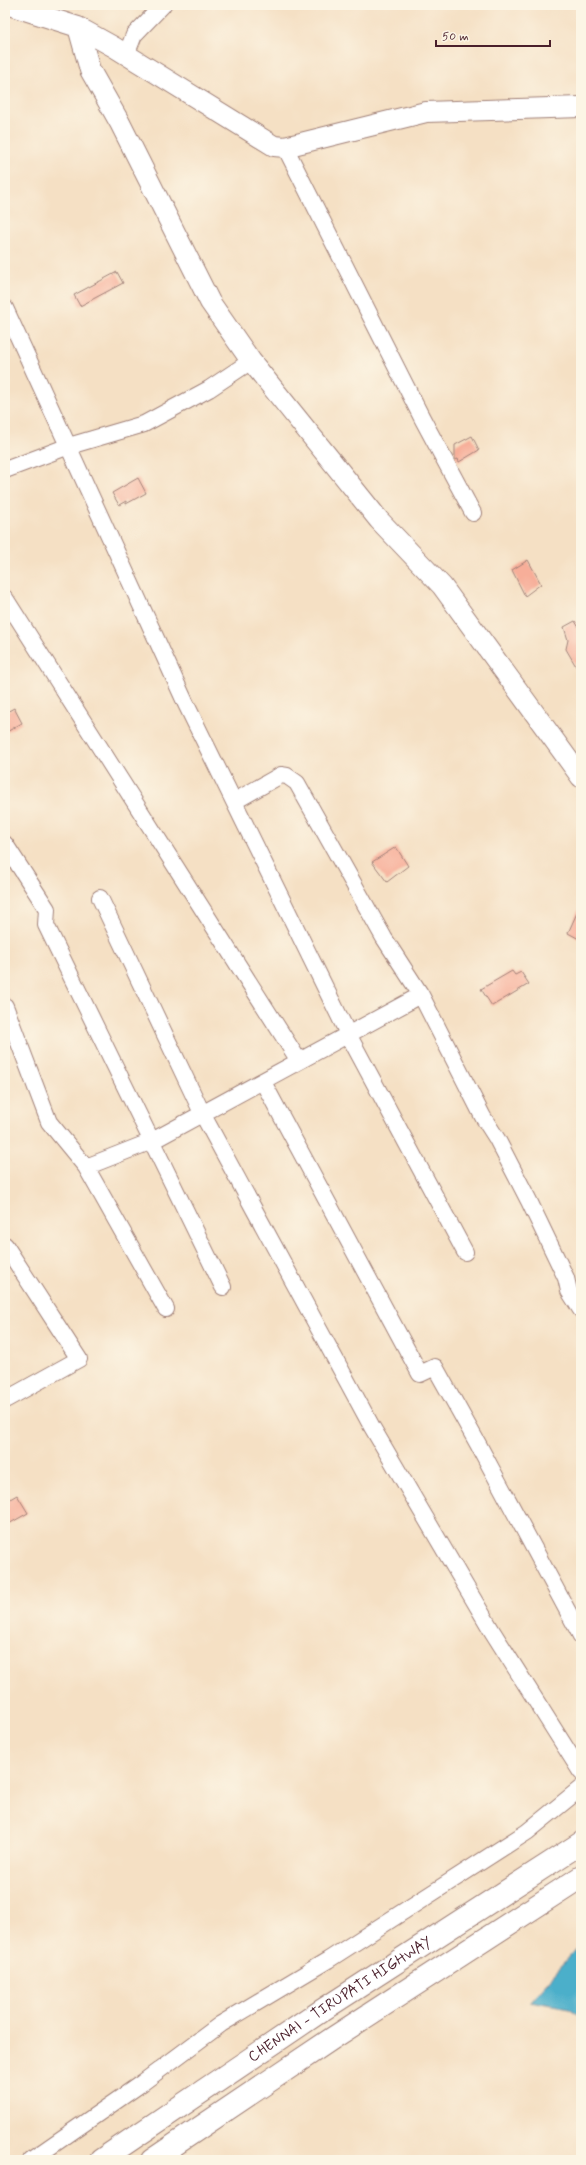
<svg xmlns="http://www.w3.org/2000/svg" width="586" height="2165" viewBox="0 0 586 2165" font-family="Mynerve,sans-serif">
<rect width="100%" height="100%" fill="#fcf5e5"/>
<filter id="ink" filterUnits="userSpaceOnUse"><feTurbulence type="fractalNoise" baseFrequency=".025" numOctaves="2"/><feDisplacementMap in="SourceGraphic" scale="8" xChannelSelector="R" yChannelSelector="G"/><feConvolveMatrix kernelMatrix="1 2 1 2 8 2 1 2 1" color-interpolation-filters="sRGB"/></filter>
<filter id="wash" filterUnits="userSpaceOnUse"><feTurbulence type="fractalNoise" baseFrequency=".012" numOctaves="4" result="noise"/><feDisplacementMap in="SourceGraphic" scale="16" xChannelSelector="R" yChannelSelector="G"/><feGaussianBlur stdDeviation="0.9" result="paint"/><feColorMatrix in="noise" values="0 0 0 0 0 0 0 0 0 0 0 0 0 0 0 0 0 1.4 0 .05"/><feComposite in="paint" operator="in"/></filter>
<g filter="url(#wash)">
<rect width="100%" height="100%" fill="#f5e0c4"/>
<!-- water -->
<path fill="#4bafca" stroke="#4a677a" d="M581,1944v72l-12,-8 -39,-7z"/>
<g id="blocks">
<!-- building -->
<path fill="#f7ae99" d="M117,272l6,11 -43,23 -6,-11z
M472,436l7,14 -20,12 -1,-3 -3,1v-15z
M138,478l8,15 -20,11v-3l-7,4 -7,-12z
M528,560l13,24 -16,12 -13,-26z
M575,621l6,10v44l-15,-26 2,-9 -4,-13z
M14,708l8,15 -17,10v-20z
M396,847l12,19 -21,16 -15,-20z
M581,904v36l-13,-7z
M512,971l3,4 6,-3 8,12 -37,22 -11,-17z
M17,1495l11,18 -23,13v-24z"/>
</g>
</g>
<g filter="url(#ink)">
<use href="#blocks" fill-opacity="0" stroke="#a08078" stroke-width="1"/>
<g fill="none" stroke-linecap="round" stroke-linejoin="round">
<!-- minor casing -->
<g stroke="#a08078" stroke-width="18">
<path id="minor" d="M126,55l8,-20 29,-30
M285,147l137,271 51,95
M5,308l181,396 162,330 117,218
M5,470l64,-24 75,-22 65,-35 42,-28
M5,598l294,463
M235,801l46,-26 6,1 10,7 87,155 37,57 62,122 14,22 32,62 37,77 3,13 12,19
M5,844l42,65 -1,16 177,362
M100,898l103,217 169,312 120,204 89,141
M5,1006l44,116 37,45 80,142
M263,1082l157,292 15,-7 43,77 103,192
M86,1167l66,-26 269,-146
M5,1245l74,114 -74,41
M31,2160l111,-77 79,-59 107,-64 199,-128 54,-44"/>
</g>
<!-- major casing -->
<g stroke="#a08078" stroke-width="22">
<path id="major" d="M9,5l69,22 36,20 160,99 11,1 141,-35 155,-5
M78,27l12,43 30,53 90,179 41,59 128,159 63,66 139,191"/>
</g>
<!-- highway casing -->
<g stroke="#a08078" stroke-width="24">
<g id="highway">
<path id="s1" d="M101,2160l220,-149 260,-168"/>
<path d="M152,2160l181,-122 248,-161"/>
</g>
</g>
<!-- minor -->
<use href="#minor" stroke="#fff" stroke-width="16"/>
<!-- major -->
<use href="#major" stroke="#fff" stroke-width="20"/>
<!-- highway -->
<use href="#highway" stroke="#fff" stroke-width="22"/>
</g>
</g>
<g text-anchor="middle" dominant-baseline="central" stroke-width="4" stroke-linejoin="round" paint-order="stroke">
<!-- street labels -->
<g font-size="15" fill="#4a1f2b" stroke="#fcf5e5">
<text stroke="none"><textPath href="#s1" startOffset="288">CHENNAI - TIRUPATI HIGHWAY</textPath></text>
</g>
</g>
<!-- margin -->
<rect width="586" height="2165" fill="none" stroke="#fcf5e5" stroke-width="20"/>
<!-- scale -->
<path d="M436 40v6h114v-6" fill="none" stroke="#4a1f2b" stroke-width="2"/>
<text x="442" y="40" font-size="12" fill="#4a1f2b" stroke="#fcf5e5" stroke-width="3" paint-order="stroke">50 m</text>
</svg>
